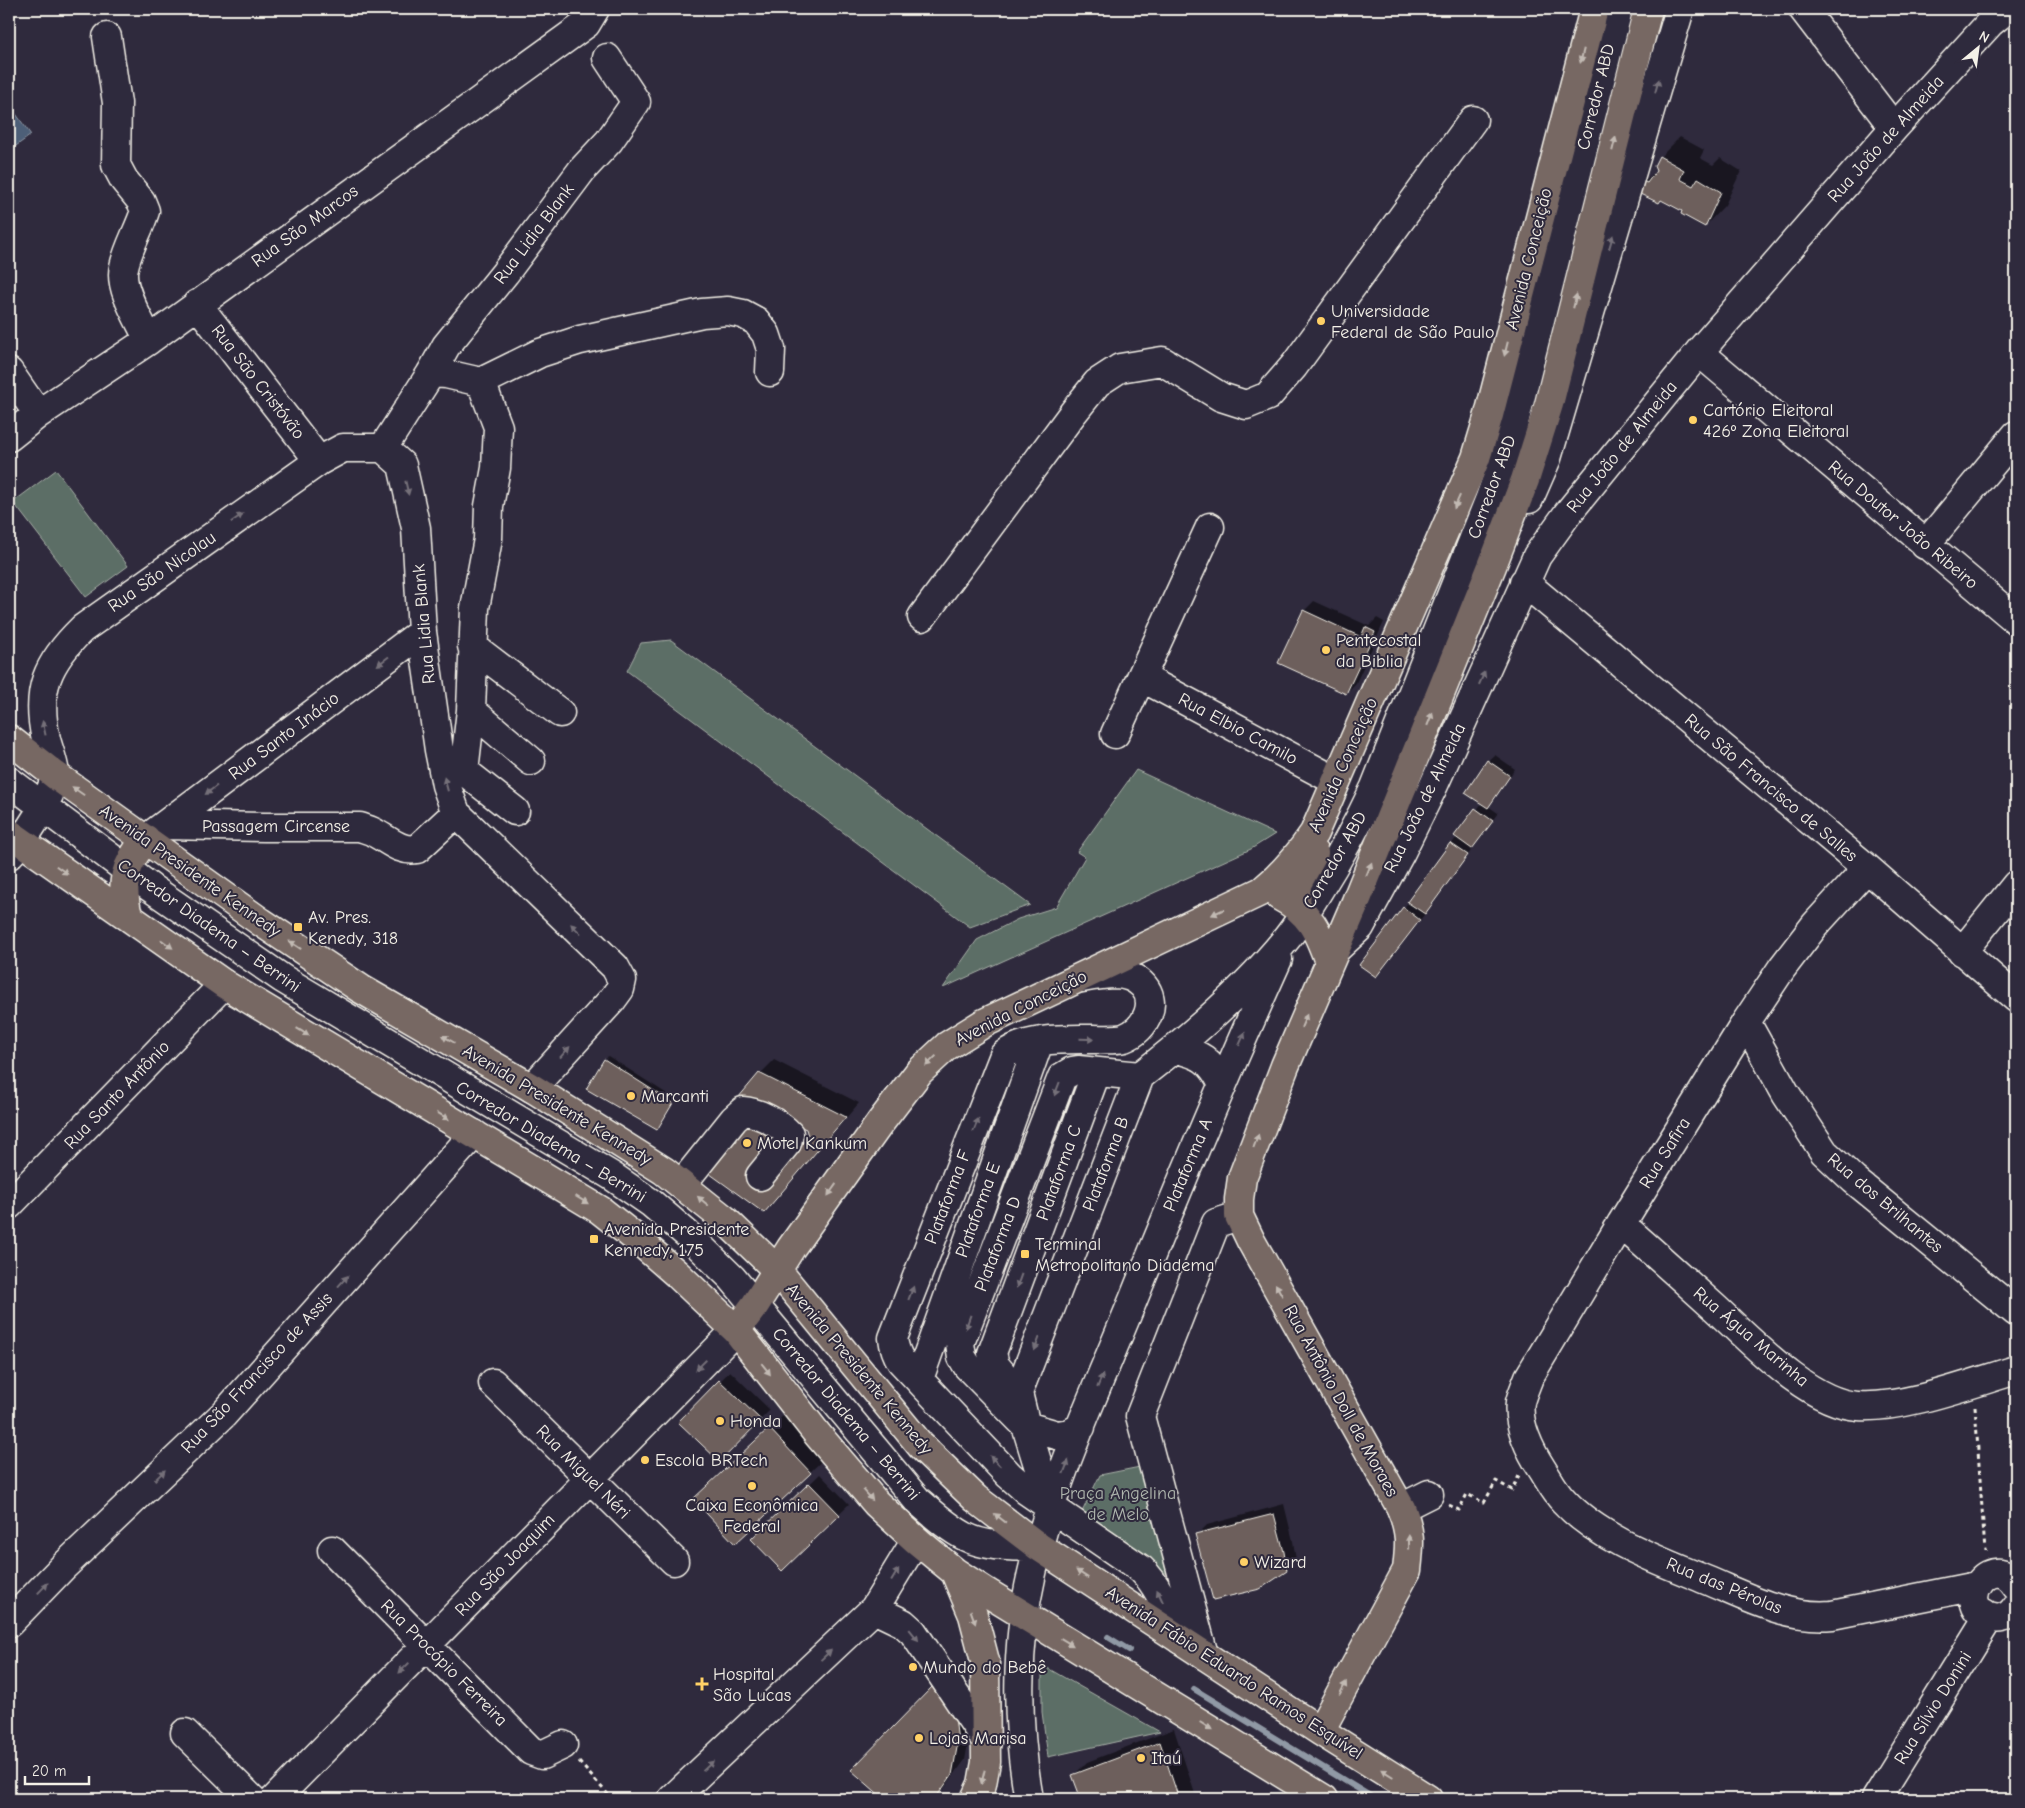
<svg xmlns="http://www.w3.org/2000/svg" width="2025" height="1808" viewBox="0 0 2025 1808" font-family="'Comic Neue',sans-serif">
<rect width="100%" height="100%" fill="#2f2a3d"/>
<filter id="ink" filterUnits="userSpaceOnUse"><feTurbulence type="fractalNoise" baseFrequency=".02" numOctaves="2"/><feDisplacementMap in="SourceGraphic" scale="10" xChannelSelector="R" yChannelSelector="G"/><feConvolveMatrix kernelMatrix="1 2 1 2 8 2 1 2 1" color-interpolation-filters="sRGB"/></filter>
<g filter="url(#ink)">
<!-- green -->
<path fill="#5b6e66" stroke="#a8b0a7" d="M56,470l72,96 -42,31 -73,-95z
M671,640l359,265 -60,22 -343,-256 14,-28z
M1136,770l139,64 -24,15 -308,139 34,-48 41,-21 38,-12 29,-50 -8,-5z
M1140,1467l27,107 -86,-60 19,-39z
M1042,1665l118,67 -112,25 -6,-45z"/>
<!-- water -->
<path fill="#4e5f78" stroke="#9099a5" d="M9,104l22,31 -22,16v-48z"/>
<!-- shadow -->
<path fill="#0007" fill-rule="evenodd" d="M1680,137l24,13 -4,8 13,7 7,-7 21,13 -16,34 -20,21 -61,-44 13,-12 3,-13z
M1314,601l55,25 8,-8 7,4 -28,61 -10,10 -42,-82z
M1495,755l20,14 -27,37 10,7 -26,34 1,1 -42,58 -55,70 28,-68 78,-105 6,-42z
M608,1056l67,43 -18,29 -69,-39z
M774,1060l85,43 -82,95 -69,-27 52,-97zM770,1111l37,17 2,8 -25,33 -24,-10 21,-36z
M730,1371l40,39 -50,51 -40,-39z
M783,1416l41,43 -14,13 -102,14z
M820,1474l29,30 -67,65 -29,-30z
M1284,1504l9,37 3,19 -10,10 -89,-35 10,-10z
M958,1684l13,44 -6,32 -29,39h-50l-33,-29z
M1174,1729l22,68 -2,2h-112l-9,-23 14,-14z"/>
<g fill="none" stroke-linecap="round" stroke-linejoin="round">
<!-- stream -->
<path stroke="#9099a5" stroke-width="6" d="M1108,1637l21,13
M1194,1689l181,110"/>
</g>
<!-- building -->
<path fill="#6d5e5b" stroke="#f4f1e8" d="M1659,156l25,14 -4,9 13,7 5,-8 23,14 -16,35 -24,-13 1,-3 -21,-11 -2,3 -19,-9 3,-13 4,2 9,-12 -2,-5z
M1303,610l58,27 4,-10 10,5 -29,62 -68,-31z
M1487,760l23,16 -22,32 -23,-15z
M1475,808l18,13 -21,28 -18,-13z
M1450,843l18,12 -43,59 -18,-12z
M1403,907l17,13 -44,57 -17,-12z
M604,1059l69,44 -16,27 -71,-41z
M759,1073l87,44 -82,96 -58,-42 19,-26 12,-4 -3,-13 16,-12 9,13 9,8 -21,37 26,8 35,-46 -2,-7 -68,-31z
M719,1380l42,40 -41,42 -42,-40z
M769,1428l42,45 -76,71 -42,-45z
M809,1483l31,32 -58,56 -31,-32z
M1274,1514l10,38 3,19 -27,18 -47,11 -18,-66z
M934,1685l21,32 3,25 -6,33 -17,24h-51l-33,-29z
M1160,1742l19,57h-98l-9,-24z"/>
<g fill="none" stroke-linecap="round" stroke-linejoin="round">
<!-- minor casing -->
<g stroke="#f4f1e8" stroke-width="31">
<path id="minor" d="M1803,9l91,119
M107,37l10,66 -1,62 8,15 17,21 4,10c-6,19 -17,37 -21,56 -6,20 16,54 25,73
M197,304l122,157
M1699,352l317,268
M9,372l29,42
M431,373l15,1 35,8 59,-29 40,-13 122,-27 26,-2 15,3 13,7 10,13 5,15 -1,23
M481,382l17,45 -2,41 -7,38 -1,33 -13,69 -4,102 -7,61 51,40
M9,437l29,-23 111,-74 437,-316 9,-15
M383,448l19,17 14,63 6,104 17,118 7,35 10,28 159,154 7,13 -2,9 -8,11 -80,88
M383,448l48,-75 15,-27 59,-73 77,-103 27,-29 27,-39 -29,-44
M1529,499l18,-41 133,-449
M1925,545l91,-110
M1524,582l343,286 149,130
M922,617l151,-204 24,-30 23,-15 42,-7 59,36 25,8 22,-9 26,-30 179,-246
M472,646l88,67
M1141,677l195,104
M471,710l60,51
M1115,734l95,-207
M9,781l142,107 132,91 329,197 39,27 36,31 45,44 185,222c15,13 31,28 49,37 22,11 50,9 73,10
M166,825l99,2h95c5,2 11,3 15,6 14,7 25,19 42,16l39,-36
M146,839l276,-207
M9,855c16,-16 42,-56 46,-79 1,-8 -7,-28 -9,-37 -11,-49 1,-76 36,-110l237,-168 24,-13h40
M1867,868l-52,57 -33,43 -36,54 -125,202 -92,153c-3,8 -7,17 -9,25 -3,22 10,49 22,67 7,11 13,23 22,32 35,38 94,59 142,79 41,17 81,39 126,35l144,-29
M1335,950l25,-23 41,-75 32,-65 104,-231 31,-43 131,-161 195,-224 96,-105 17,-14
M1962,952l54,-67
M1082,978c11,-2 23,-4 34,-4 23,1 40,18 32,40 -4,11 -13,20 -24,24 -10,2 -21,1 -31,1 -27,0 -67,-2 -89,16l-111,283c1,9 3,15 8,23l108,114 18,16 114,78c20,19 28,46 40,71
M1746,1022l40,72 38,58 30,28 162,132
M1176,1049c24,5 35,11 46,34
M1140,1076c53,-41 105,-86 147,-138 12,-15 22,-32 32,-48 21,-33 39,-67 56,-103l115,-289 18,-51 110,-438
M682,1184l52,-65 9,-8c15,1 36,12 46,23l-2,9 -27,33
M9,1205l215,-221
M1621,1224c31,27 62,55 93,83 35,32 95,97 144,99 46,3 114,-23 158,-36
M919,1379l120,-337
M493,1383l181,178
M1018,1393l122,-317
M1081,1427l-11,6 -13,2 -31,-9 -58,-59 -6,-10 -2,-14 102,-266 10,-6 6,-1 62,6
M1051,1507l-25,-81 -8,-33 -23,-28 -3,-12 104,-280
M1401,1508l28,-14
M332,1550l199,201 11,4 21,-10
M2016,1585c-25,-38 -66,24 -23,33 10,2 18,-3 23,-11
M874,1609l29,14 10,9 74,110
M9,1623l54,-56 161,-153 250,-280
M1204,1655l-64,-239 76,-193 23,-7
M185,1733l67,66
M275,1799l461,-469
M672,1799l202,-190 42,-69
M1029,1799c-13,-73 -14,-153 3,-226 21,-93 65,-184 101,-273 46,-114 94,-228 145,-341
M1876,1799l107,-173 1,-12"/>
</g>
<!-- major casing -->
<g stroke="#f4f1e8" stroke-width="31">
<path id="major" d="M9,739l46,36 206,147 100,67 171,99 132,83 59,47 54,52 144,176 55,53 63,48 281,184 108,68
M9,833l215,151 376,226 38,30 39,34 59,56 82,105 58,68 40,37 39,32 31,20 338,207
M1279,896c31,16 39,35 50,66
M1296,905l1,-21 17,-31
M128,916c-8,-33 -4,-51 18,-77
M736,1330l19,-25 36,-57 89,-125 39,-51 28,-26 37,-23 278,-132c21,-17 37,-36 52,-58l162,-375 13,-43 105,-406
M955,1572l18,43 12,46 1,101 -4,22 -7,15
M1320,1731l87,-161c3,-26 4,-38 -6,-62l-150,-267 -12,-25v-17l3,-21 43,-112 70,-162 137,-338 33,-86 24,-76 99,-395"/>
</g>
<!-- path -->
<path stroke="#f4f1e8" stroke-width="3" stroke-dasharray="4 4" stroke-linecap="butt" d="M1975,1406l10,146
M1449,1505l10,5 8,-16 17,9 12,-22 16,9 7,-14
M579,1762l33,37"/>
<!-- minor -->
<use href="#minor" stroke="#2f2a3d" stroke-width="28"/>
<!-- major -->
<use href="#major" stroke="#776864" stroke-width="28"/>
</g>
<!-- one-way arrows -->
<defs><path id="oneway-solid" d="M-6-.8H1V-3.2L6.5 0L1 3.2V.8H-6Z" transform="scale(1.25)"/></defs>
<g fill="#c2bab3">
<use href="#oneway-solid" transform="translate(1582 56) rotate(104)"/>
<use href="#oneway-solid" transform="translate(1614 144) rotate(-76)"/>
<use href="#oneway-solid" transform="translate(1575 301) rotate(-76)"/>
<use href="#oneway-solid" transform="translate(1506 349) rotate(104)"/>
<use href="#oneway-solid" transform="translate(1457 502) rotate(114)"/>
<use href="#oneway-solid" transform="translate(1430 719) rotate(-68)"/>
<use href="#oneway-solid" transform="translate(78 791) rotate(-145)"/>
<use href="#oneway-solid" transform="translate(1369 869) rotate(-68)"/>
<use href="#oneway-solid" transform="translate(62 870) rotate(35)"/>
<use href="#oneway-solid" transform="translate(1218 912) rotate(155)"/>
<use href="#oneway-solid" transform="translate(167 944) rotate(36)"/>
<use href="#oneway-solid" transform="translate(295 945) rotate(-146)"/>
<use href="#oneway-solid" transform="translate(1304 1021) rotate(-67)"/>
<use href="#oneway-solid" transform="translate(303 1032) rotate(31)"/>
<use href="#oneway-solid" transform="translate(448 1039) rotate(-150)"/>
<use href="#oneway-solid" transform="translate(931 1061) rotate(136)"/>
<use href="#oneway-solid" transform="translate(443 1116) rotate(31)"/>
<use href="#oneway-solid" transform="translate(1256 1141) rotate(-69)"/>
<use href="#oneway-solid" transform="translate(832 1190) rotate(125)"/>
<use href="#oneway-solid" transform="translate(582 1200) rotate(31)"/>
<use href="#oneway-solid" transform="translate(703 1201) rotate(-140)"/>
<use href="#oneway-solid" transform="translate(1279 1290) rotate(-119)"/>
<use href="#oneway-solid" transform="translate(766 1369) rotate(52)"/>
<use href="#oneway-solid" transform="translate(868 1495) rotate(49)"/>
<use href="#oneway-solid" transform="translate(1000 1518) rotate(-142)"/>
<use href="#oneway-solid" transform="translate(1409 1542) rotate(-91)"/>
<use href="#oneway-solid" transform="translate(1082 1574) rotate(-147)"/>
<use href="#oneway-solid" transform="translate(973 1617) rotate(70)"/>
<use href="#oneway-solid" transform="translate(1067 1642) rotate(31)"/>
<use href="#oneway-solid" transform="translate(1343 1688) rotate(-62)"/>
<use href="#oneway-solid" transform="translate(1206 1726) rotate(32)"/>
<use href="#oneway-solid" transform="translate(1387 1773) rotate(-148)"/>
<use href="#oneway-solid" transform="translate(983 1777) rotate(103)"/>
</g>
<g fill="#747079">
<use href="#oneway-solid" transform="translate(1657 86) rotate(-74)"/>
<use href="#oneway-solid" transform="translate(1611 242) rotate(-74)"/>
<use href="#oneway-solid" transform="translate(407 488) rotate(77)"/>
<use href="#oneway-solid" transform="translate(237 518) rotate(-35)"/>
<use href="#oneway-solid" transform="translate(383 661) rotate(143)"/>
<use href="#oneway-solid" transform="translate(1482 678) rotate(-66)"/>
<use href="#oneway-solid" transform="translate(44 728) rotate(-102)"/>
<use href="#oneway-solid" transform="translate(446 784) rotate(-105)"/>
<use href="#oneway-solid" transform="translate(211 790) rotate(143)"/>
<use href="#oneway-solid" transform="translate(576 929) rotate(-136)"/>
<use href="#oneway-solid" transform="translate(1087 1039) rotate(1)"/>
<use href="#oneway-solid" transform="translate(1242 1039) rotate(-66)"/>
<use href="#oneway-solid" transform="translate(565 1052) rotate(-48)"/>
<use href="#oneway-solid" transform="translate(1057 1089) rotate(111)"/>
<use href="#oneway-solid" transform="translate(976 1125) rotate(-68)"/>
<use href="#oneway-solid" transform="translate(343 1281) rotate(-48)"/>
<use href="#oneway-solid" transform="translate(1019 1281) rotate(110)"/>
<use href="#oneway-solid" transform="translate(911 1293) rotate(-69)"/>
<use href="#oneway-solid" transform="translate(968 1322) rotate(110)"/>
<use href="#oneway-solid" transform="translate(1037 1344) rotate(111)"/>
<use href="#oneway-solid" transform="translate(701 1365) rotate(135)"/>
<use href="#oneway-solid" transform="translate(1100 1381) rotate(-68)"/>
<use href="#oneway-solid" transform="translate(995 1461) rotate(-134)"/>
<use href="#oneway-solid" transform="translate(1066 1467) rotate(-69)"/>
<use href="#oneway-solid" transform="translate(160 1475) rotate(-44)"/>
<use href="#oneway-solid" transform="translate(895 1575) rotate(-59)"/>
<use href="#oneway-solid" transform="translate(43 1588) rotate(-46)"/>
<use href="#oneway-solid" transform="translate(1160 1596) rotate(-115)"/>
<use href="#oneway-solid" transform="translate(914 1635) rotate(51)"/>
<use href="#oneway-solid" transform="translate(826 1655) rotate(-43)"/>
<use href="#oneway-solid" transform="translate(404 1668) rotate(135)"/>
<use href="#oneway-solid" transform="translate(708 1766) rotate(-43)"/>
</g>
</g>
<!-- markers -->
<g fill="#ffd166" stroke="#2f2a3d" stroke-width="2">
<circle cx="1321" cy="321" r="5"/>
<circle cx="1693" cy="420" r="5"/>
<circle cx="1326" cy="650" r="5"/>
<rect x="293" y="922" width="10" height="10" rx="2.5"/>
<circle cx="631" cy="1096" r="5"/>
<circle cx="747" cy="1143" r="5"/>
<rect x="589" y="1234" width="10" height="10" rx="2.5"/>
<rect x="1020" y="1249" width="10" height="10" rx="2.5"/>
<circle cx="720" cy="1421" r="5"/>
<circle cx="645" cy="1460" r="5"/>
<circle cx="752" cy="1486" r="5"/>
<circle cx="1244" cy="1562" r="5"/>
<circle cx="913" cy="1667" r="5"/>
<path d="M699.5 1676.5h5v5h5v5h-5v5h-5v-5h-5v-5h5z"/>
<circle cx="919" cy="1738" r="5"/>
<circle cx="1141" cy="1758" r="5"/>
</g>
<g text-anchor="middle" dominant-baseline="central" stroke-width="4" stroke-linejoin="round" paint-order="stroke">
<!-- street labels -->
<g font-size="18" fill="#f4f1e8" stroke="#2f2a3d">
<text transform="translate(1596 97) rotate(-76)">Corredor ABD</text>
<text transform="translate(1886 139) rotate(-48)">Rua João de Almeida</text>
<text transform="translate(305 226) rotate(-36)">Rua São Marcos</text>
<text transform="translate(534 234) rotate(-53)">Rua Lidia Blank</text>
<text transform="translate(1529 259) rotate(-76)">Avenida Conceição</text>
<text transform="translate(258 382) rotate(52)">Rua São Cristóvão</text>
<text transform="translate(1622 447) rotate(-51)">Rua João de Almeida</text>
<text transform="translate(1492 487) rotate(-70)">Corredor ABD</text>
<text transform="translate(1903 525) rotate(40)">Rua Doutor João Ribeiro</text>
<text transform="translate(162 572) rotate(-35)">Rua São Nicolau</text>
<text transform="translate(424 624) rotate(-95)">Rua Lidia Blank</text>
<text transform="translate(1238 729) rotate(28)">Rua Elbio Camilo</text>
<text transform="translate(284 736) rotate(-37)">Rua Santo Inácio</text>
<text transform="translate(1343 765) rotate(-66)">Avenida Conceição</text>
<text transform="translate(1771 788) rotate(40)">Rua São Francisco de Salles</text>
<text transform="translate(1425 798) rotate(-64)">Rua João de Almeida</text>
<text x="276" y="826">Passagem Circense</text>
<text transform="translate(1335 860) rotate(-60)">Corredor ABD</text>
<text transform="translate(190 871) rotate(35)">Avenida Presidente Kennedy</text>
<text transform="translate(209 926) rotate(35)">Corredor Diadema – Berrini</text>
<text transform="translate(1021 1008) rotate(-27)">Avenida Conceição</text>
<text transform="translate(117 1095) rotate(-46)">Rua Santo Antônio</text>
<text transform="translate(557 1105) rotate(31)">Avenida Presidente Kennedy</text>
<text transform="translate(551 1142) rotate(31)">Corredor Diadema – Berrini</text>
<text transform="translate(1665 1153) rotate(-58)">Rua Safira</text>
<text transform="translate(1106 1164) rotate(-69)">Plataforma B</text>
<text transform="translate(1188 1165) rotate(-67)">Plataforma A</text>
<text transform="translate(1059 1173) rotate(-70)">Plataforma C</text>
<text transform="translate(948 1197) rotate(-69)">Plataforma F</text>
<text transform="translate(1885 1203) rotate(40)">Rua dos Brilhantes</text>
<text transform="translate(978 1210) rotate(-70)">Plataforma E</text>
<text transform="translate(998 1244) rotate(-69)">Plataforma D</text>
<text transform="translate(1751 1337) rotate(40)">Rua Água Marinha</text>
<text transform="translate(859 1369) rotate(50)">Avenida Presidente Kennedy</text>
<text transform="translate(257 1373) rotate(-47)">Rua São Francisco de Assis</text>
<text transform="translate(1341 1401) rotate(61)">Rua Antônio Doll de Moraes</text>
<text transform="translate(846 1414) rotate(50)">Corredor Diadema – Berrini</text>
<text transform="translate(583 1472) rotate(45)">Rua Miguel Néri</text>
<text transform="translate(505 1565) rotate(-46)">Rua São Joaquim</text>
<text transform="translate(1724 1586) rotate(22)">Rua das Pérolas</text>
<text transform="translate(444 1663) rotate(45)">Rua Procópio Ferreira</text>
<text transform="translate(1234 1673) rotate(33)">Avenida Fábio Eduardo Ramos Esquível</text>
<text transform="translate(1933 1708) rotate(-58)">Rua Sílvio Donini</text>
</g>
<!-- poi labels -->
<g font-size="18" fill="#f4f1e8" stroke="#2f2a3d" text-anchor="start">
<text x="1331" y="311">Universidade<tspan x="1331" dy="21">Federal de São Paulo</tspan></text>
<text x="1703" y="410">Cartório Eleitoral<tspan x="1703" dy="21">426º Zona Eleitoral</tspan></text>
<text x="1336" y="640">Pentecostal<tspan x="1336" dy="21">da Biblia</tspan></text>
<text x="308" y="917">Av. Pres.<tspan x="308" dy="21">Kenedy, 318</tspan></text>
<text x="641" y="1096">Marcanti</text>
<text x="757" y="1143">Motel Kankum</text>
<text x="604" y="1229">Avenida Presidente<tspan x="604" dy="21">Kennedy, 175</tspan></text>
<text x="1035" y="1244">Terminal<tspan x="1035" dy="21">Metropolitano Diadema</tspan></text>
<text x="730" y="1421">Honda</text>
<text x="655" y="1460">Escola BRTech</text>
<text x="752" y="1505" text-anchor="middle">Caixa Econômica<tspan x="752" dy="21">Federal</tspan></text>
<text x="1254" y="1562">Wizard</text>
<text x="923" y="1667">Mundo do Bebê</text>
<text x="713" y="1674">Hospital<tspan x="713" dy="21">São Lucas</tspan></text>
<text x="929" y="1738">Lojas Marisa</text>
<text x="1151" y="1758">Itaú</text>
</g>
<!-- park labels -->
<g font-size="18" fill="#afb6ae" stroke="#2f2a3d">
<text x="1118" y="1493">Praça Angelina<tspan x="1118" dy="21">de Melo</tspan></text>
</g>
</g>
<!-- margin -->
<rect width="2025" height="1808" fill="none" stroke="#2f2a3d" stroke-width="30"/>
<rect x="15" y="15" width="1995" height="1778" fill="none" stroke="#f4f1e8" stroke-width="2" filter="url(#ink)"/>
<!-- north arrow -->
<g transform="translate(1978 48) rotate(29)" stroke="#2f2a3d" stroke-width="4" paint-order="stroke">
<path d="M0-4L9 19L0 12L-9 19Z" fill="#f4f1e8"/>
<text y="-8" font-size="14" font-weight="bold" text-anchor="middle" fill="#f4f1e8">N</text>
</g>
<!-- scale -->
<path d="M25 1776v8h64v-8" fill="none" stroke="#f4f1e8" stroke-width="2.5"/>
<text x="32" y="1776" font-size="15" fill="#f4f1e8" stroke="#2f2a3d" stroke-width="4" paint-order="stroke">20 m</text>
</svg>
